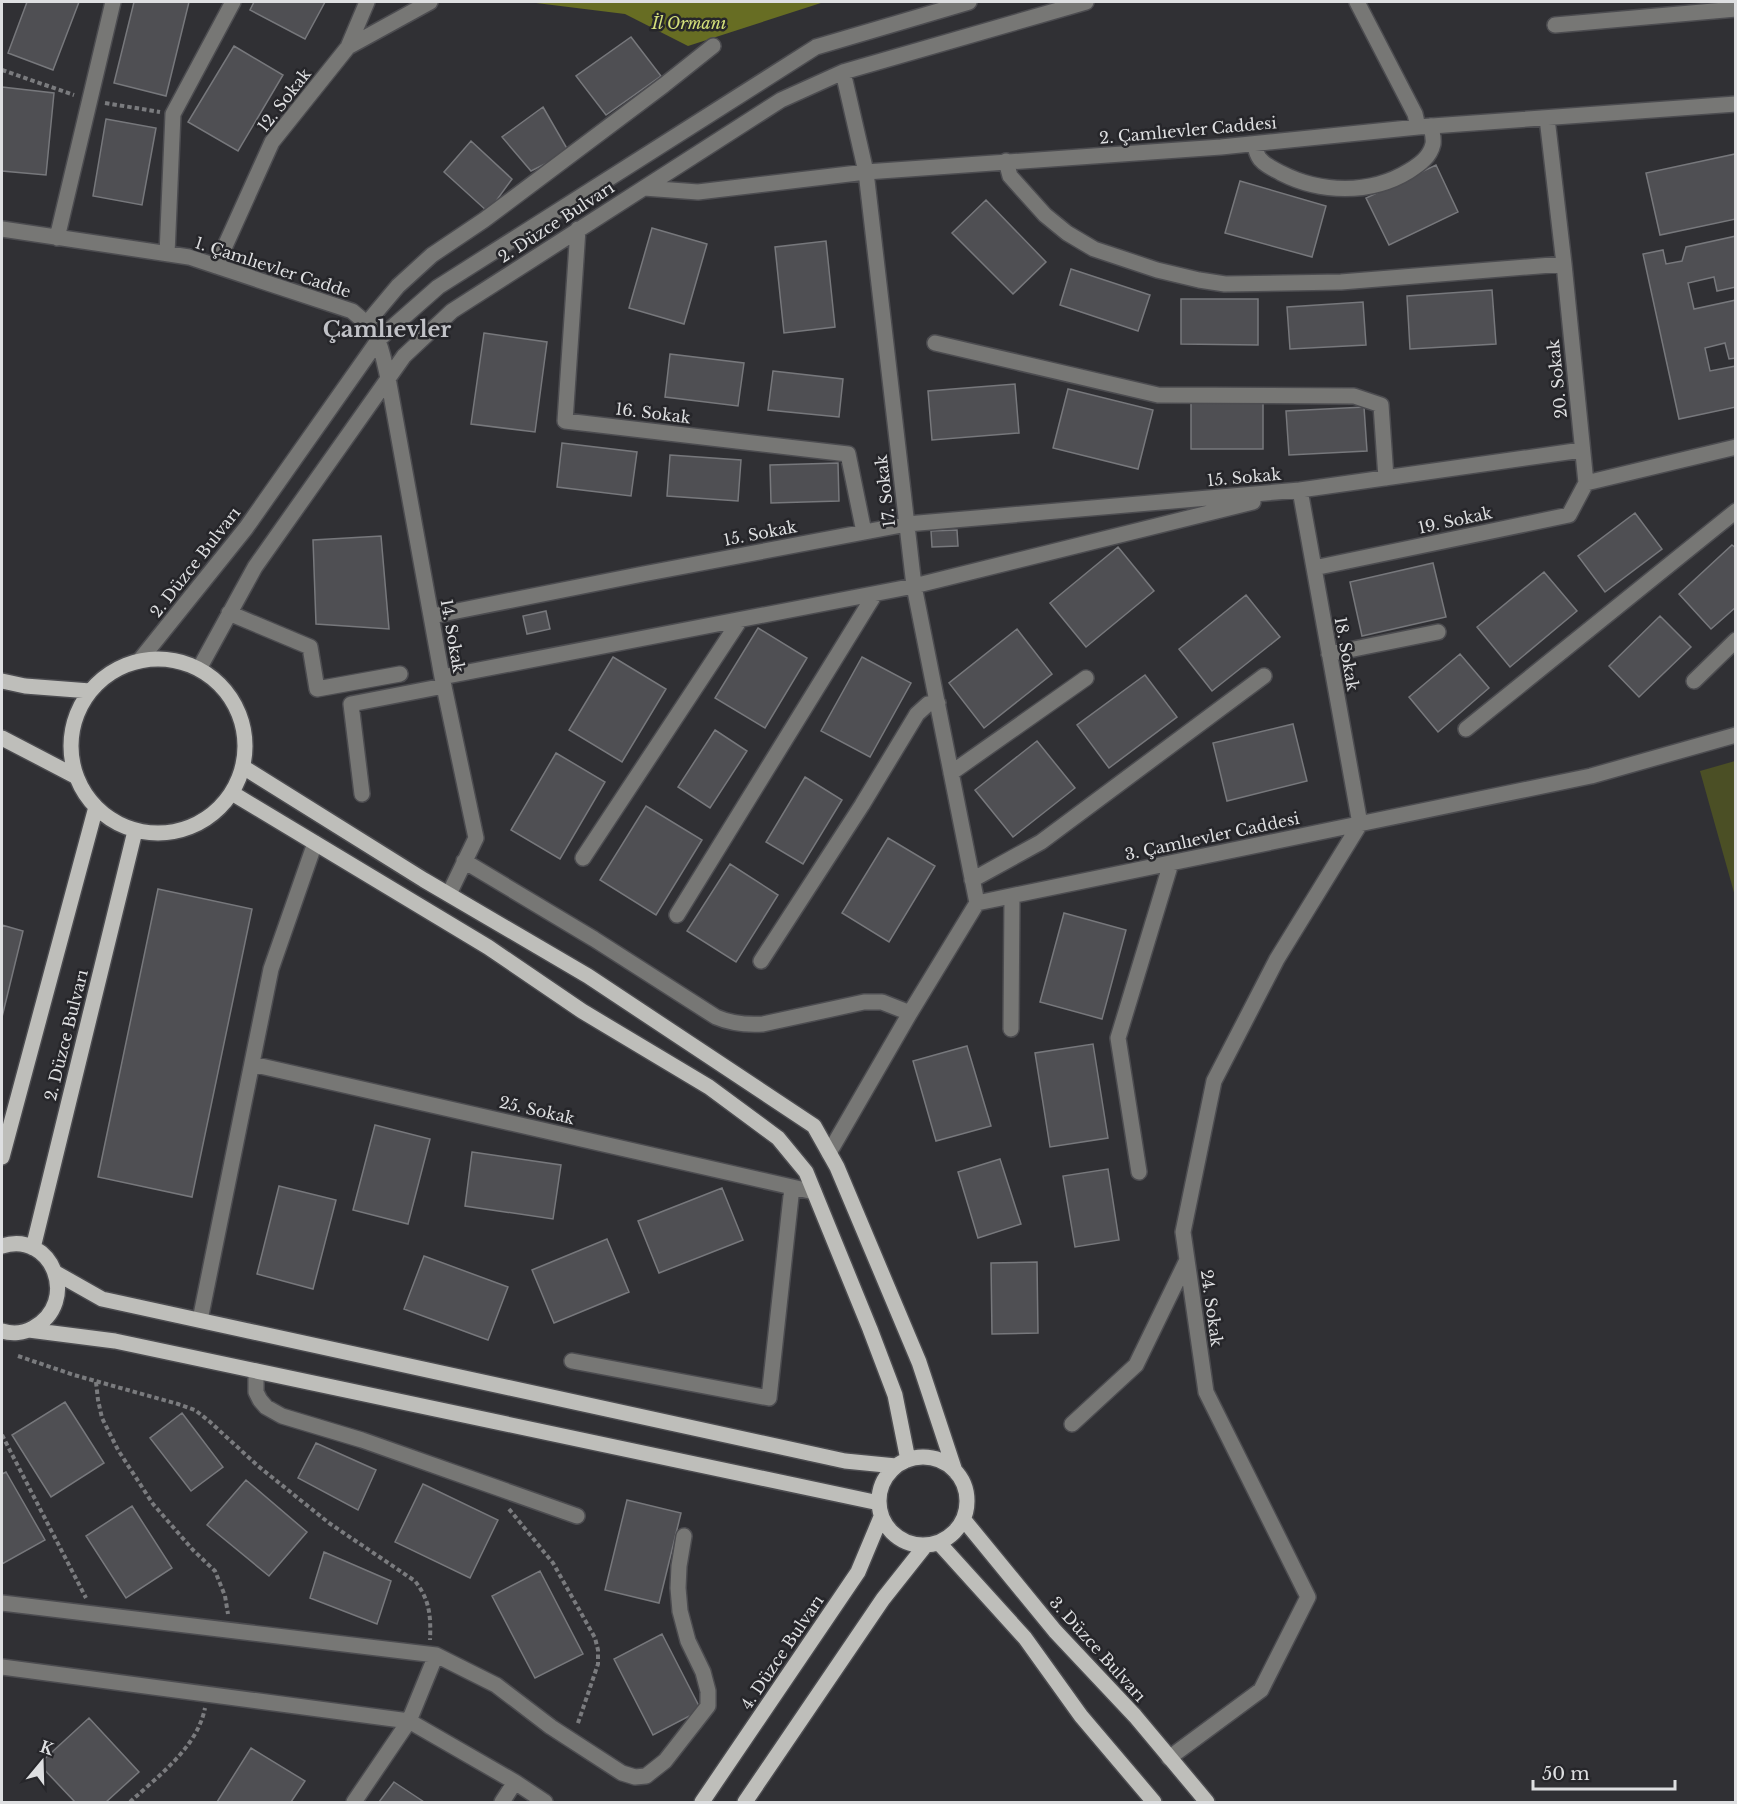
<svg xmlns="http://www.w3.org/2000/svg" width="1737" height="1804" viewBox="0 0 1737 1804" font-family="'Libre Baskerville',serif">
<rect width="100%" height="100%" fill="#303034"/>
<!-- green -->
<path fill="#4b4f25" d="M1735,761h1l-1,135 -35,-125z"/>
<!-- forest -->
<path fill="#676d23" d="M528,2h296l-136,44 -63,-32z"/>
<!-- building -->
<path fill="#4f4f53" stroke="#77787c" stroke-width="1.5" d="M27,2h52l-26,68 -45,-17z
M134,2h55l-23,94 -52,-13z
M254,2h71l-20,37 -55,-29z
M631,37l30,39 -55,39 -30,-39z
M234,46l49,29 -45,76 -50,-29z
M2,87l52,6 -8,82 -44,-4z
M543,107l26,45 -38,19 -29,-34z
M106,119l50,9 -14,77 -49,-9z
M471,141l41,38 -24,33 -44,-40z
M1735,154l1,65 -76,16 -14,-62z
M1436,165l22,47 -69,33 -23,-47z
M1240,181l86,25 -14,51 -87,-24z
M986,200l60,62 -33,32 -61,-61z
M652,228l55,16 -23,80 -55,-16z
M1736,236v51l-19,4 -3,-14 -26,6 6,26 42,-9v58l-7,1 -4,-16 -20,5 5,23 26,-5v41l-57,12 -36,-165 20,-4 3,14 16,-3 4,-14z
M826,241l9,86 -51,6 -9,-86z
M1071,269l79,26 -12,36 -78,-26z
M1492,290l4,54 -86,5 -3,-53z
M1181,299h77v46l-77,-1z
M1363,302l3,43 -76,4 -3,-42z
M484,333l63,9 -12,90 -64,-8z
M670,354l74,9 -6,43 -73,-9z
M773,371l70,8 -4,38 -71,-7z
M1015,384l4,49 -87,7 -4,-49z
M1068,389l85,21 -15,59 -85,-21z
M1191,403h72v46h-72z
M1364,407l3,44 -78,4 -3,-44z
M562,443l75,9 -6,44 -74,-9z
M670,455l71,5 -3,41 -71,-5z
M838,463l1,38 -68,2 -1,-38z
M1635,513l27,36 -57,43 -27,-36z
M957,530l1,16 -26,1 -1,-16z
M381,536l8,93 -73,-5 -3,-84z
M1732,545l4,3v59l-25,22 -32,-35z
M1118,547l36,44 -68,56 -36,-44z
M1433,563l13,54 -84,19 -12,-54z
M1544,572l33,39 -67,56 -33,-40z
M1246,595l34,42 -68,54 -33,-42z
M546,611l4,18 -23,5 -4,-18z
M1660,616l31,31 -52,50 -30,-31z
M758,628l49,30 -42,70 -50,-30z
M1017,629l35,45 -68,54 -35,-45z
M1460,654l29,34 -51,44 -29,-35z
M613,657l53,32 -44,73 -53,-32z
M862,657l49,26 -41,74 -49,-26z
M1145,675l32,42 -68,51 -32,-43z
M1293,724l14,57 -80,20 -14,-58z
M715,730l32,21 -37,57 -32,-21z
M1037,741l38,47 -62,49 -38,-47z
M556,753l49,29 -45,77 -49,-29z
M805,777l37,23 -39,64 -37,-22z
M646,806l56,34 -46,75 -56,-35z
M888,838l47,28 -46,76 -47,-29z
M730,864l48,31 -42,67 -49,-31z
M158,889l94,20 -60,288 -94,-20z
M1064,913l62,17 -24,89 -62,-17z
M2,925l21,6 -21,86z
M1093,1044l15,94 -58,9 -15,-94z
M967,1046l24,80 -55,15 -23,-80z
M375,1125l55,14 -22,85 -55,-14z
M472,1152l89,13 -8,54 -88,-13z
M1000,1159l21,65 -43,14 -20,-66z
M1108,1169l11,71 -44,7 -12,-71z
M279,1186l57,14 -23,89 -56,-15z
M722,1188l21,52 -84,33 -21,-52z
M607,1239l22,53 -75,31 -22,-53z
M424,1256l84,31 -20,53 -84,-31z
M1037,1262l1,71 -46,1 -1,-71z
M65,1402l39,61 -53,34 -39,-62z
M182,1413l41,54 -32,24 -41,-53z
M316,1443l60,27 -18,40 -60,-32z
M6,1472l39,68 -43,24v-90z
M246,1480l61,52 -38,44 -62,-51z
M423,1484l75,36 -28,58 -75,-36z
M627,1500l54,13 -22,90 -54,-13z
M132,1506l40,62 -46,30 -40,-62z
M324,1552l67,29 -14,43 -67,-26z
M540,1571l43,83 -48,24 -43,-82z
M662,1634l39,76 -48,25 -39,-76z
M89,1718l50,54 -33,30h-31l-36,-38z
M251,1748l54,33 -14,21h-74z
M394,1782l30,20h-45z"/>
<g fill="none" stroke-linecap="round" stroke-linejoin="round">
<!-- minor casing -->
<g stroke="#4c4c50" stroke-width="18">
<path id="minor" d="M1357,2l58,112 3,13
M1555,25l181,-16
M348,47l19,-45
M843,72l23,100 48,414 63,317
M1547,118l17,146 22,219 150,-36
M1254,144c2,5 3,13 7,16 5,6 13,9 20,13 39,20 89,22 128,-2 11,-7 21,-14 24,-27 1,-6 -1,-12 -2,-18
M1006,161l4,15 35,39 22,18 27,16 63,21 42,10 26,4 116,-2 223,-18
M644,188l54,4 168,-20 355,-25 197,-20 318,-23
M2,229l187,28 163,54c29,23 28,33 36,67l54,299 34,161 -27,56
M578,229l-13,192 283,33 16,78
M57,238l56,-236
M167,254l6,-140 60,-112
M216,266l56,-124 76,-95 82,-45
M367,323l31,-37 34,-31 52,-35 180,-135 49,-39
M935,343l223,52 196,1 27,9 5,73
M1314,568l255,-53 17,-32
M229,613l81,34 7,42 83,-15
M432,616l211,-42 264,-50 393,-34 282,-40
M1329,654l109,-22
M140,660l106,-132 133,-189 59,-52 378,-240 153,-45
M199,669l56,-102 149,-211 48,-45 329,-211 62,-28 243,-70
M442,677l472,-91 339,-84
M1694,681l42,-41
M1466,729l270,-218
M951,773l135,-95
M362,794l-11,-90 93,-18
M583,858l157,-238
M464,861l130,78 122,78c16,7 30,8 47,7l101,-22h18l28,11
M972,880l69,-38 223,-166
M677,915l198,-321
M761,961l101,-156 55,-91 11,-10 10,-1
M1011,1029l1,-133
M252,1064l562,128
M829,1153l81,-140 67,-110 614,-127 145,-41
M1139,1172l-21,-134 53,-175
M200,1320l71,-351 44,-126
M572,1361l197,37 23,-211
M256,1371v21l4,8 6,7 16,9 80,24 215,76
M1072,1424l64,-59 51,-105
M2,1603l434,52 60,30 55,42 71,46 13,4 11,-1 19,-15 43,-55v-15l-5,-19 -15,-31 -8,-30 -2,-23 1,-22 5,-30
M2,1667l407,54 106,61 30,20
M1169,1758l92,-68 47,-93 -102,-205 -23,-160 31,-151 63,-122 83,-135 -60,-334
M354,1802l55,-81 27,-66
M502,1802l13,-20"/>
</g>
<!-- major casing -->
<g stroke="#4c4c50" stroke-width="18">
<path id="major" d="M71 746a87 87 0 1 1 174 0a87 87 0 1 1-174 0Z
M2,681l23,5 65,5
M2,738l73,38
M243,767l181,113 164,96 226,150 23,41 82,195 36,109
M232,793l256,154 94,64 127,76 69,51 28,34 64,157 25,66 13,65
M2,1157l94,-350
M2,1246c50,-16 79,56 31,82 -9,5 -21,6 -31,3
M33,1248l102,-417
M56,1273l46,26 743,162 51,5
M29,1330l86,11 764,162
M879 1501a44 44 0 1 1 88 0a44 44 0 1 1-88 0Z
M964,1520l91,111 80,85 72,86
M939,1543l86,95 56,78 73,86
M702,1802l156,-230 23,-55
M745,1802l138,-203 42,-53"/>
</g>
<!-- path -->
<path stroke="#7a7b7e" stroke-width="4" stroke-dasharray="4.5 3" stroke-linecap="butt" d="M2,70l72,25
M105,103l55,9
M18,1356l56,19 104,29 17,6 14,11 49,45 71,57 86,58c15,19 16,36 15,59
M96,1382l2,18 4,18 16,32 35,54 40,46 22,21 10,25 3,18
M2,1435l84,163
M509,1509l44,54 42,75 3,12v14l-21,62
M130,1802c28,-26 67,-54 75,-94"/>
<!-- minor -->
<use href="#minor" stroke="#777775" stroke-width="15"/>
<!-- major -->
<use href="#major" stroke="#bebeba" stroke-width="15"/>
</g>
<g text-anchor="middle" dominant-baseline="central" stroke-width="5" stroke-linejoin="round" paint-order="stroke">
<!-- park labels -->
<g font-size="16" font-style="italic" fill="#d5e17b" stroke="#26262a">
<text x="689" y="23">İl Ormanı</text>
</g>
<!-- street labels -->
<g font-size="16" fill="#dedfe1" stroke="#26262a">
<text transform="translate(284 100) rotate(-52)">12. Sokak</text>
<text transform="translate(1188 130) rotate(-5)">2. Çamlıevler Caddesi</text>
<text transform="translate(556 222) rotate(-33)">2. Düzce Bulvarı</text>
<text transform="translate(273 267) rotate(18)">1. Çamlıevler Cadde</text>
<text transform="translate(1557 379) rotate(-96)">20. Sokak</text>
<text transform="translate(653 413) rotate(7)">16. Sokak</text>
<text transform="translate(1244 477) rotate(-5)">15. Sokak</text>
<text transform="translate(885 491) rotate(-97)">17. Sokak</text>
<text transform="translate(1455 520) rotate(-12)">19. Sokak</text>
<text transform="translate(760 533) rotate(-11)">15. Sokak</text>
<text transform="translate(195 562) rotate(-52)">2. Düzce Bulvarı</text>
<text transform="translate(453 636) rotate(80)">14. Sokak</text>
<text transform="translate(1347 654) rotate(80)">18. Sokak</text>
<text transform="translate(1212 836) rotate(-12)">3. Çamlıevler Caddesi</text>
<text transform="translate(66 1035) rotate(-76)">2. Düzce Bulvarı</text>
<text transform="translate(537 1110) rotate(13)">25. Sokak</text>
<text transform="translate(1212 1308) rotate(82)">24. Sokak</text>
<text transform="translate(1098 1649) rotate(48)">3. Düzce Bulvarı</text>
<text transform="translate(782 1652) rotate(-56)">4. Düzce Bulvarı</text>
</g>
<!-- district labels -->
<g font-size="22" font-weight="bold" fill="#c1c2c7" stroke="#26262a">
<text x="387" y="329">Çamlıevler</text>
</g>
</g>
<!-- border -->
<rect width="1737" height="1804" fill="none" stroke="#dedfe1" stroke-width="6"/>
<!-- north arrow -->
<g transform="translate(42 1762) rotate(19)" stroke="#26262a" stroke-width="4.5" paint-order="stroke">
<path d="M0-4.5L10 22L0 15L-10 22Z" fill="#dedfe1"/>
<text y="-9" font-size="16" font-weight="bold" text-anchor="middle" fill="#dedfe1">K</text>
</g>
<!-- scale -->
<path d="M1533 1780v9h142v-9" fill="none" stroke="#dedfe1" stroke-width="3"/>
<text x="1542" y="1780" font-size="18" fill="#dedfe1" stroke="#26262a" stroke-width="4.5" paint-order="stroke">50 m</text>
</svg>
